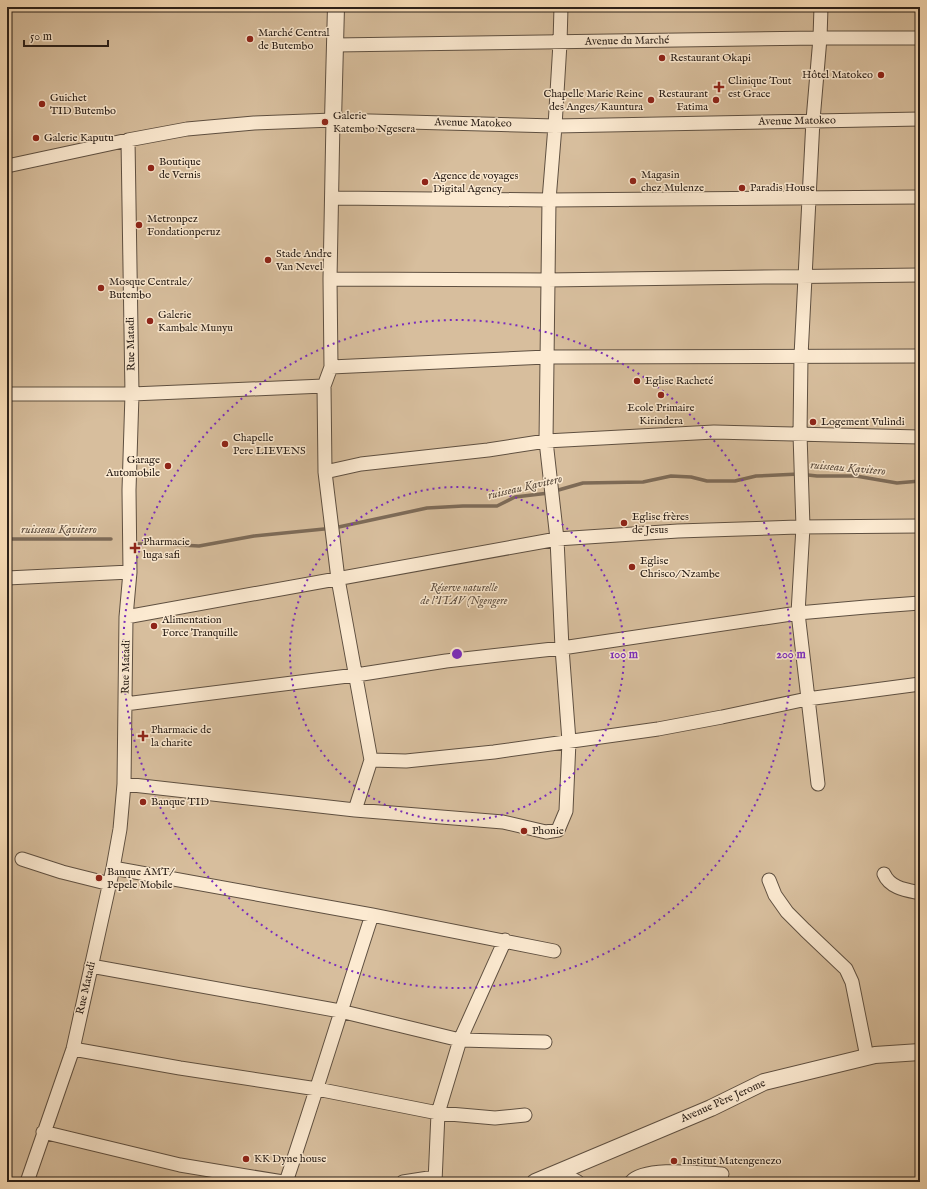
<svg xmlns="http://www.w3.org/2000/svg" width="927" height="1189" viewBox="0 0 927 1189" font-family="'IM FELL English',serif">
<rect width="100%" height="100%" fill="#fadeb8"/>
<filter id="stains"><feTurbulence type="fractalNoise" baseFrequency=".005" numOctaves="4"/><feColorMatrix values="0 0 0 0 .2 0 0 0 0 .09 0 0 0 0 .02 0 0 0 .5 -.17"/></filter>
<radialGradient id="worn" r=".72"><stop offset=".6" stop-color="#630" stop-opacity="0"/><stop offset="1" stop-color="#630" stop-opacity=".3"/></radialGradient>
<!-- green -->
<path fill="#d7be9d" stroke="#816f5b" d="M7,7h913v1175h-913z"/>
<g fill="none" stroke-linecap="round" stroke-linejoin="round">
<!-- stream -->
<path stroke="#7d6b58" stroke-width="3.5" d="M555,491l28,-8 60,-1 28,-6 20,1 16,4h28l21,-5 43,-2 18,2h39l41,7 23,-2
M7,539h104
M135,544h27l37,2 55,-10 80,-8 93,-20 36,-2h34l18,-9 34,-4"/>
<!-- minor casing -->
<g stroke="#5f5041" stroke-width="15">
<path id="minor" d="M335,45l485,-7h100
M333,120l-3,159 1,88 -7,19 1,86 13,107 33,181 -16,50
M7,166l121,-26 59,-11 67,-6 79,-3 222,6 365,-7
M333,198l216,2 371,-3
M330,279l217,1 373,-5
M331,367l216,-10 373,-1
M7,394h125l192,-8
M325,472l36,-8 127,-14 58,-9 168,-9 206,5
M7,578l123,-6
M126,617l431,-78 121,-8 120,-4 122,-1
M125,704l231,-29 90,-14 116,-13 236,-35 68,-6 54,-4
M371,760l35,1 88,-9 164,-23 64,-12 85,-18 113,-15
M124,784l231,26 148,12 43,10 12,-2 8,-19 3,-70 -7,-93 -5,-109 -11,-98 3,-241 6,-74 5,-83 1,-36
M818,784l-20,-171 5,-86 -3,-93 1,-78 12,-236 7,-82 1,-31
M22,859l40,13 48,12
M113,868l259,47 182,36
M884,874c6,14 22,16 36,19
M769,880l6,15 12,17 18,18 41,39 6,13 15,75
M91,966l249,45 120,29 85,2
M73,1049l107,19 137,21 121,24 57,5 30,-3
M43,1132l137,33 103,17
M560,1172l18,10
M27,1182l46,-133 40,-181 7,-39 4,-45 2,-167 4,-45 -1,-82 3,-96 -4,-254
M286,1182c30,-89 57,-178 86,-267
M403,1182l32,-5
M435,1182l3,-69 22,-73 45,-100
M631,1182c13,-16 71,-9 91,-8"/>
</g>
<!-- tertiary casing -->
<g stroke="#5f5041" stroke-width="18">
<path id="tertiary" d="M333,120l3,-113
M535,1182l176,-74 53,-26 111,-27 45,-3"/>
</g>
<!-- minor -->
<use href="#minor" stroke="#fcead1" stroke-width="13"/>
<!-- tertiary -->
<use href="#tertiary" stroke="#fcead1" stroke-width="16"/>
</g>
<!-- distance rings -->
<g fill="none" stroke="#7b2cbf" stroke-width="2" stroke-dasharray="2 4">
<circle cx="457" cy="654" r="167"/>
<circle cx="457" cy="654" r="334"/>
</g>
<!-- markers -->
<g fill="#8f2418" stroke="#fcead1" stroke-width="1.5">
<circle cx="250" cy="39" r="4"/>
<circle cx="662" cy="58" r="4"/>
<circle cx="881" cy="75" r="4"/>
<path d="M717 81h4v4h4v4h-4v4h-4v-4h-4v-4h4z"/>
<circle cx="651" cy="100" r="4"/>
<circle cx="716" cy="100" r="4"/>
<circle cx="42" cy="104" r="4"/>
<circle cx="325" cy="122" r="4"/>
<circle cx="36" cy="138" r="4"/>
<circle cx="151" cy="168" r="4"/>
<circle cx="633" cy="181" r="4"/>
<circle cx="425" cy="182" r="4"/>
<circle cx="742" cy="188" r="4"/>
<circle cx="139" cy="225" r="4"/>
<circle cx="268" cy="260" r="4"/>
<circle cx="101" cy="288" r="4"/>
<circle cx="150" cy="321" r="4"/>
<circle cx="637" cy="381" r="4"/>
<circle cx="661" cy="395" r="4"/>
<circle cx="813" cy="422" r="4"/>
<circle cx="225" cy="444" r="4"/>
<circle cx="168" cy="466" r="4"/>
<circle cx="624" cy="523" r="4"/>
<path d="M133 542h4v4h4v4h-4v4h-4v-4h-4v-4h4z"/>
<circle cx="632" cy="567" r="4"/>
<circle cx="154" cy="626" r="4"/>
<path d="M141 730h4v4h4v4h-4v4h-4v-4h-4v-4h4z"/>
<circle cx="143" cy="802" r="4"/>
<circle cx="524" cy="831" r="4"/>
<circle cx="99" cy="878" r="4"/>
<circle cx="246" cy="1159" r="4"/>
<circle cx="674" cy="1161" r="4"/>
</g>
<g text-anchor="middle" dominant-baseline="central" stroke-width="3" stroke-linejoin="round" paint-order="stroke">
<!-- poi labels -->
<g font-size="11" fill="#2b2019" stroke="#fcead1" text-anchor="start">
<text x="258" y="33">Marché Central<tspan x="258" dy="13">de Butembo</tspan></text>
<text x="670" y="58">Restaurant Okapi</text>
<text x="873" y="75" text-anchor="end">Hôtel Matokeo</text>
<text x="728" y="81">Clinique Tout<tspan x="728" dy="13">est Grace</tspan></text>
<text x="643" y="94" text-anchor="end">Chapelle Marie Reine<tspan x="643" dy="13">des Anges/ Kauntura</tspan></text>
<text x="708" y="94" text-anchor="end">Restaurant<tspan x="708" dy="13">Fatima</tspan></text>
<text x="50" y="98">Guichet<tspan x="50" dy="13">TID Butembo</tspan></text>
<text x="333" y="116">Galerie<tspan x="333" dy="13">Katembo Ngesera</tspan></text>
<text x="44" y="138">Galerie Kaputu</text>
<text x="159" y="162">Boutique<tspan x="159" dy="13">de Vernis</tspan></text>
<text x="641" y="175">Magasin<tspan x="641" dy="13">chez Mulenze</tspan></text>
<text x="433" y="176">Agence de voyages<tspan x="433" dy="13">Digital Agency</tspan></text>
<text x="750" y="188">Paradis House</text>
<text x="147" y="219">Metronpez<tspan x="147" dy="13">Fondationperuz</tspan></text>
<text x="276" y="254">Stade Andre<tspan x="276" dy="13">Van Nevel</tspan></text>
<text x="109" y="282">Mosque Centrale/<tspan x="109" dy="13">Butembo</tspan></text>
<text x="158" y="315">Galerie<tspan x="158" dy="13">Kambale Munyu</tspan></text>
<text x="645" y="381">Eglise Racheté</text>
<text x="661" y="408" text-anchor="middle">Ecole Primaire<tspan x="661" dy="13">Kirindera</tspan></text>
<text x="821" y="422">Logement Vulindi</text>
<text x="233" y="438">Chapelle<tspan x="233" dy="13">Pere LIEVENS</tspan></text>
<text x="160" y="460" text-anchor="end">Garage<tspan x="160" dy="13">Automobile</tspan></text>
<text x="632" y="517">Eglise frères<tspan x="632" dy="13">de Jesus</tspan></text>
<text x="143" y="542">Pharmacie<tspan x="143" dy="13">luga safi</tspan></text>
<text x="640" y="561">Eglise<tspan x="640" dy="13">Chrisco/ Nzambe</tspan></text>
<text x="162" y="620">Alimentation<tspan x="162" dy="13">Force Tranquille</tspan></text>
<text x="151" y="730">Pharmacie de<tspan x="151" dy="13">la charite</tspan></text>
<text x="151" y="802">Banque TID</text>
<text x="532" y="831">Phonie</text>
<text x="107" y="872">Banque AMT/<tspan x="107" dy="13">Pepele Mobile</tspan></text>
<text x="254" y="1159">KK Dyne house</text>
<text x="682" y="1161">Institut Matengenezo</text>
</g>
<!-- street labels -->
<g font-size="11" fill="#2b2019" stroke="#fcead1">
<text transform="translate(627 41) rotate(-1)">Avenue du Marché</text>
<text transform="translate(797 121) rotate(-1)">Avenue Matokeo</text>
<text transform="translate(473 123) rotate(1)">Avenue Matokeo</text>
<text transform="translate(131 344) rotate(-91)">Rue Matadi</text>
<text transform="translate(126 667) rotate(-89)">Rue Matadi</text>
<text transform="translate(86 988) rotate(-77)">Rue Matadi</text>
<text transform="translate(723 1101) rotate(-24)">Avenue Père Jerome</text>
</g>
<!-- park labels -->
<g font-size="11" font-style="italic" fill="#5f4f41" stroke="#fcead1">
<text x="464" y="588">Réserve naturelle<tspan x="464" dy="13">de l'ITAV (Ngengere</tspan></text>
</g>
<!-- water labels -->
<g font-size="12" font-style="italic" fill="#5b4c3e" stroke="#fcead1">
<text transform="translate(848 468) rotate(5)">ruisseau Kavitero</text>
<text transform="translate(525 487) rotate(-13)">ruisseau Kavitero</text>
<text x="59" y="529">ruisseau Kavitero</text>
</g>
</g>
<circle cx="457" cy="654" r="6" fill="#7b2cbf" stroke="#fcead1" stroke-width="2"/>
<g font-size="12" text-anchor="middle" font-weight="bold" fill="#7b2cbf" stroke="#fcead1" stroke-width="3" stroke-linejoin="round" paint-order="stroke">
<text x="624" y="658">100 m</text>
<text x="791" y="658">200 m</text>
</g>
<!-- margin -->
<rect width="927" height="1189" fill="none" stroke="#fadeb8" stroke-width="24"/>
<rect x="8" y="8" width="911" height="1173" fill="none" stroke="#2b2019" stroke-width="2"/>
<rect x="12" y="12" width="903" height="1165" fill="none" stroke="#2b2019"/>
<!-- scale -->
<path d="M24 40v6h84v-6" fill="none" stroke="#2b2019" stroke-width="2"/>
<text x="30" y="40" font-size="12" fill="#2b2019" stroke="#fcead1" stroke-width="3" paint-order="stroke">50 m</text>
<rect width="100%" height="100%" filter="url(#stains)"/>
<rect width="100%" height="100%" fill="url(#worn)"/>
</svg>
